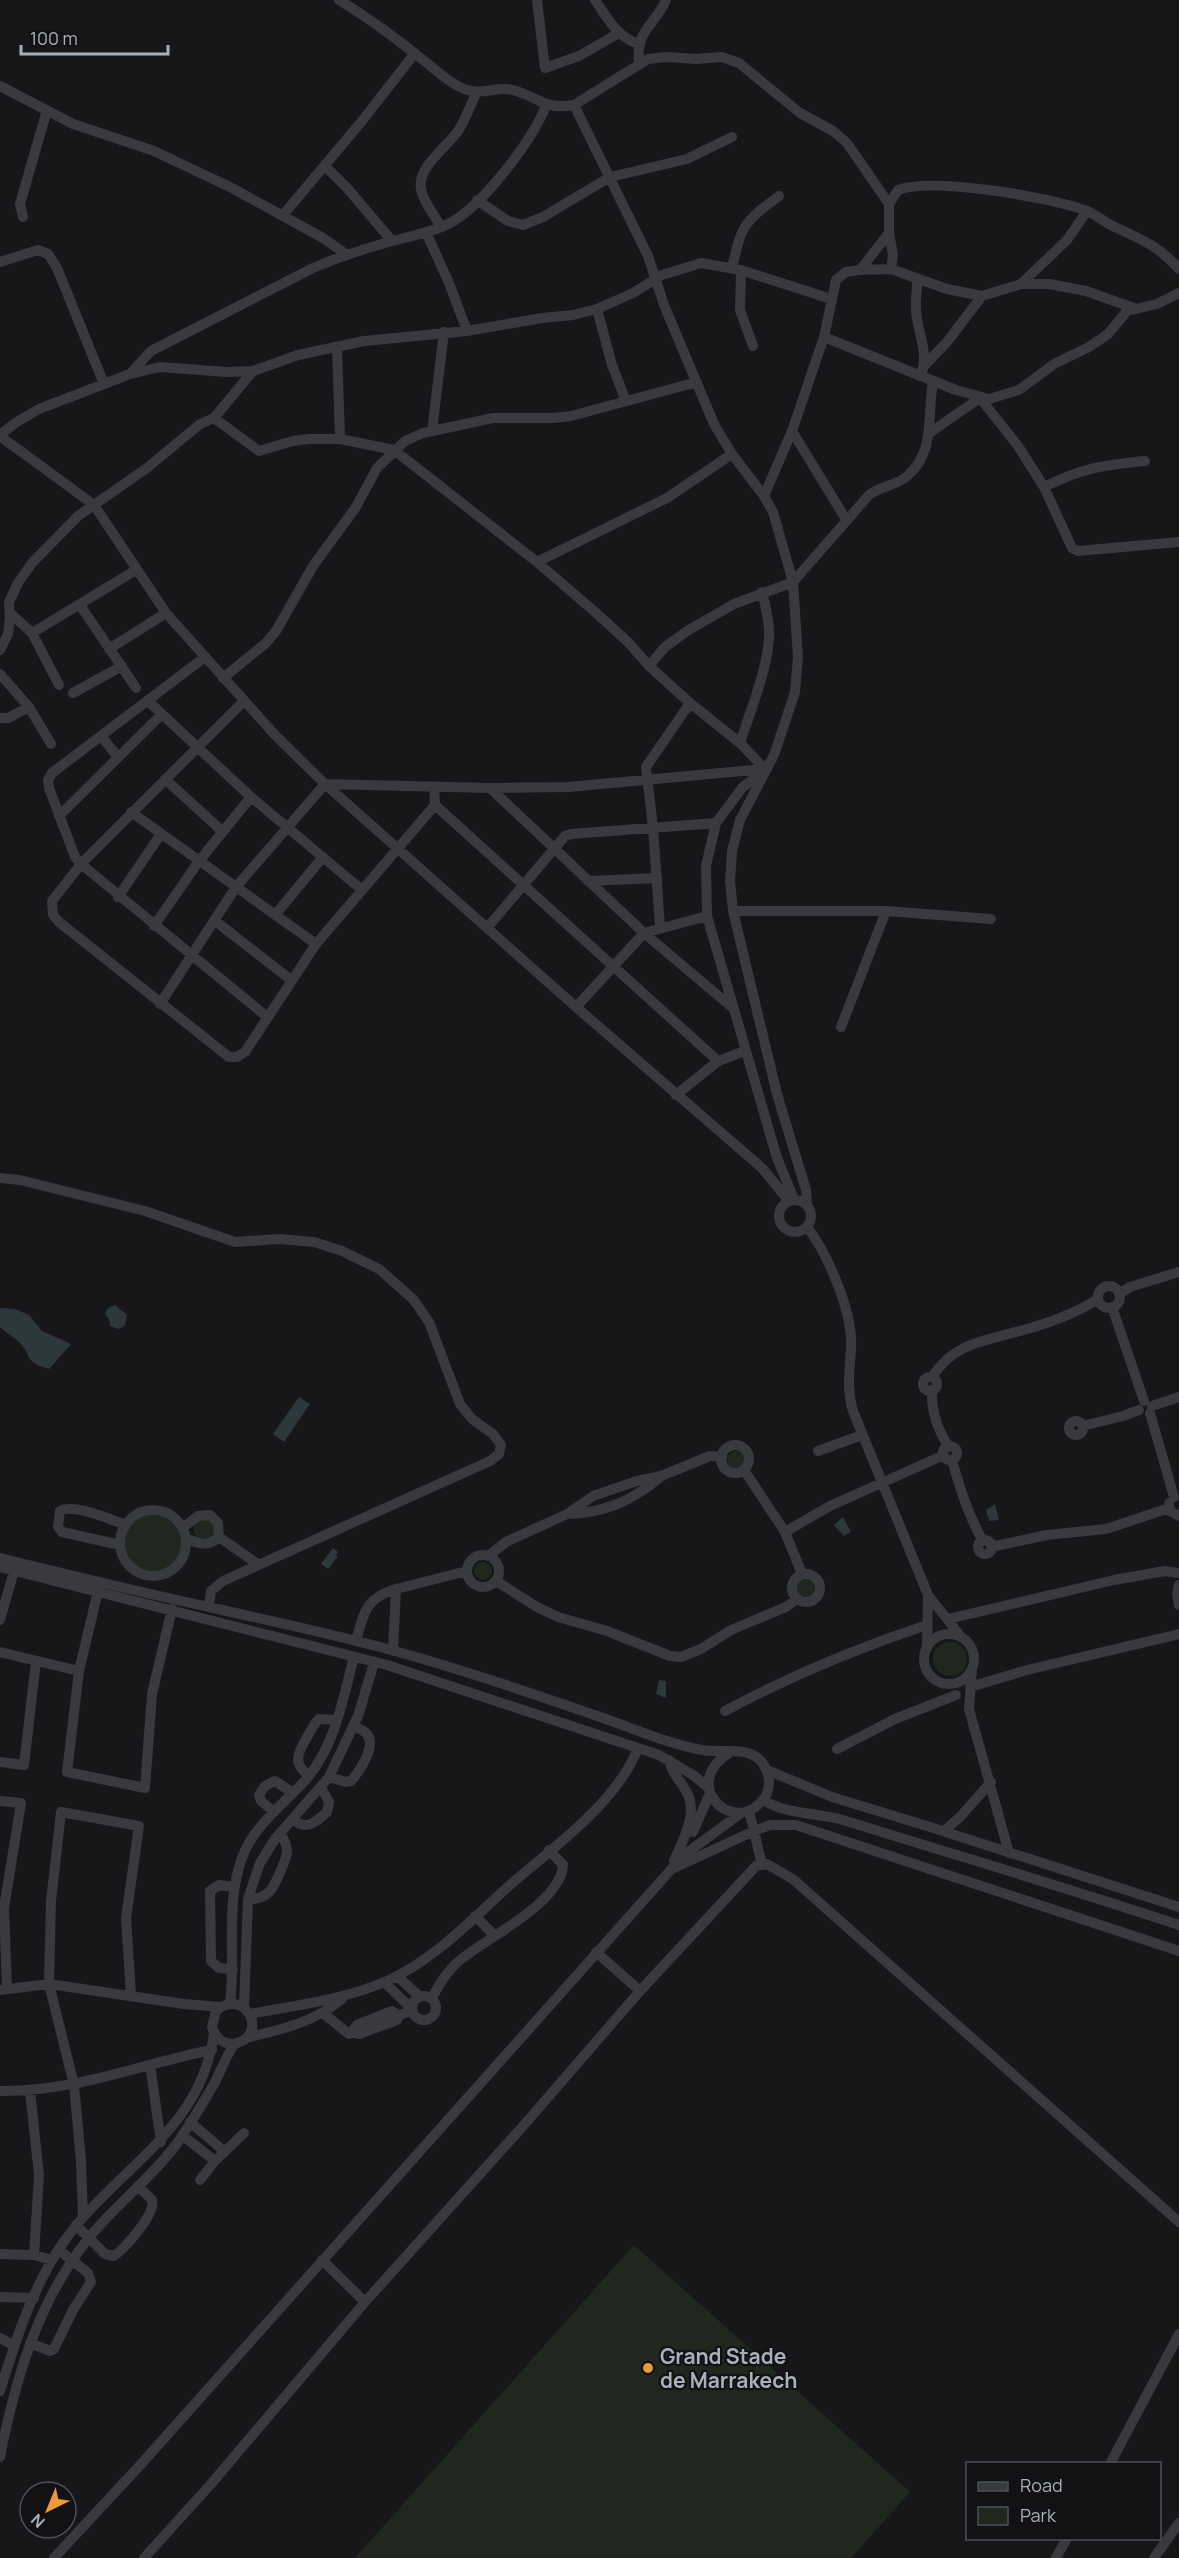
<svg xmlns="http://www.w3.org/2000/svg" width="1179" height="2558" viewBox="0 0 1179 2558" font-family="Manrope,sans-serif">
<rect width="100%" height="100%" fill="#171719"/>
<!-- green -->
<path fill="#1f271f" d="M727 1460a9 9 0 1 1 18 0a9 9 0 1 1-18 0Z
M124 1543a29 29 0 1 1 58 0a29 29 0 1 1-58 0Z
M211,1518l5,14 -5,6 -12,1 -5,-6v-11z
M474 1571a9 9 0 1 1 18 0a9 9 0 1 1-18 0Z
M797 1588a9 9 0 1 1 18 0a9 9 0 1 1-18 0Z
M933 1659a17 17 0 1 1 34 0a17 17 0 1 1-34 0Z
M634,2245l276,247 -59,66h-496z"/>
<!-- water -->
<path fill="#2d383d" d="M115,1305l12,10 -2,11 -7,3 -8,-3 -1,-7 -4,-5 3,-6z
M0,1308l15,1 14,6 13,16 29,13 -22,25c-25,-7 -16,-12 -29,-26 -6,-6 -14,-10 -20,-16z
M299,1397l11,7 -26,38 -11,-8z
M995,1504l4,16 -10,1 -3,-11z
M843,1517l8,15 -7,4 -10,-11z
M333,1548l5,4 -2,3 2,1 -10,13 -7,-5z
M659,1680l7,1v17l-10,-4z"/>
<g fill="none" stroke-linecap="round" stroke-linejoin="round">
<!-- minor -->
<path stroke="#383a3e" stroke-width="10" d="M339,0c28,17 54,36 79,56 15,11 31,28 49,34 16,5 31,-4 46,0 26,7 30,20 61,15l74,151 16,49 50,119 18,30 32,42 9,16 20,70 5,75 -3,35 -21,63 -34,65 -8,31 -2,30 3,30 44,183 29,96 1,14
M537,0l8,68 34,-12 40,-23
M595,0c12,18 23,38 44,44
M639,63c-4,-32 16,-38 27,-63
M0,86l73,38 81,27 78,37 91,50 23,16
M574,105l74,-46 18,-2 30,2 26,-2 17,6 61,50 33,18 14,12 42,61v29l-29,37 -14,2 -10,8 -12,57 -32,94 -28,65
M325,166l23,23 44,52
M477,200l31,21 15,4 20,-8 67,-40 77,-18 45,-22
M889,204l9,-14c36,-13 151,7 189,21 8,3 16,10 24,14 28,14 46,19 68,44
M283,215l79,-94 53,-68
M23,217l-3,-13 27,-94
M441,227c-6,-11 -18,-25 -20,-38 -4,-22 26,-42 37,-58 8,-12 12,-26 19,-39
M426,232l23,51 18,48
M889,233l4,22 -2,14
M0,262l38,-12 10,4 9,14 47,116
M732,268c10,-44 11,-45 47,-72
M741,270l-1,40 13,36
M860,270l31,-1 56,20 35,7 39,-12h28l37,7 48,17
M917,278c1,11 -2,20 -1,30 0,23 14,43 5,67
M1021,284l46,-44 20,-29
M597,309l15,56 14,36
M824,337l132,53 33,9 30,-9 35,-26 35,-17 19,-13 19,-23 30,-7 22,-11
M337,348l3,91
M925,365l22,-23 35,-46
M130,374l30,-7 67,5 26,-1 45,-16 66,-14 103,-10 75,-13 31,-3 24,-6 36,-16 29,-18 39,-12 40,7 90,29
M214,418l45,33 34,-10 16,-2h31l54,11 143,112 58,50 33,30 21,24 41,37 50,40 25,26
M432,431l12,-99
M792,431l55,90
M928,434l52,-36 38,48 26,41 28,61 6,3 101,-9
M0,435l15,-12 24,-14 91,-35 21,-23 162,-83c30,-13 60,-22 91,-30 15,-4 31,-7 44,-14 32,-15 87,-86 98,-119
M0,436l94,69 72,108 108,121 51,50 251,223 186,161 27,33
M1044,487c38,-19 60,-22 101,-26
M537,562l130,-64 65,-44
M80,605l56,83
M10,613l22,20 104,-63
M32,633l27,52
M109,649l57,-36
M0,650l8,-16 2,-15 -1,-17 9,-19 14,-20 46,-47 69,-48 53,-44 14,-6 39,-47
M205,657l-153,116 -4,7 1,8 26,69 6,7 185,152
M649,666l16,-19 22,-16 47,-27 59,-22 76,-87c11,-9 26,-9 37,-18 30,-24 21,-62 27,-96
M0,674l29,33 22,37
M223,678l43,-35 10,-12 37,-65 43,-59 21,-39 28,-27 18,-8 70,-15h61l17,-2 126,-34
M73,693l49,-27
M148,701l103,96 111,93
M244,701l-163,163 -29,37 1,14 6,7 170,135h8l8,-5 71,-108 119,-139 -1,-18
M0,718h8l21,-11
M101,736l17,21
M740,743c11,-34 26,-69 29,-104 1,-16 -3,-32 -7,-47
M763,771l-21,17 -26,35 -10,43 1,50 70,242 16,39
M165,779l57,52
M490,788l154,145 90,76
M435,805l283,256
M131,812l185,132
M59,816l103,-102
M588,881l69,-3
M118,897l43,-63
M733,911h153l105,8
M275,915l48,-58
M214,920l77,60
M154,926l45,-65 52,-64
M660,927l-7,-100 -7,-60 44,-64
M487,928l78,-92 6,-2 145,-11
M160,1004l76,-117 89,-103 165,4 78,-1 197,-18
M576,1007l68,-74 63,-17
M841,1027l45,-116
M676,1095l42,-34 27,-10
M0,1178l20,2 125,31 90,31 44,-3 35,3 28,9 37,18 34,30 16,23 31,82 12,15 21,15 8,11 -2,9 -9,7 -267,120 -12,10 -2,16
M779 1216a16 16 0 1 1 32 0a16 16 0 1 1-32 0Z
M807,1227c21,27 46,86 44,120 -1,23 -5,41 2,64l75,184 34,43
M1098 1297a11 11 0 1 1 22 0a11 11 0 1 1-22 0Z
M1119,1294l11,-7 49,-15
M1112,1307l32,94
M932,1377c22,-34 52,-36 88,-46 26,-7 55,-17 78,-32
M923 1384a7 7 0 1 1 14 0a7 7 0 1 1-14 0Z
M932,1390c-1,21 5,39 17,57
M1152,1406l27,-9
M1150,1413l24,84
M1069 1428a7 7 0 1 1 14 0a7 7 0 1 1-14 0Z
M1082,1426l41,-10 16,-6
M721 1459a14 14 0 1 1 28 0a14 14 0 1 1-28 0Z
M943 1453a7 7 0 1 1 14 0a7 7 0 1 1-14 0Z
M818,1451l44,-16
M952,1460c8,28 16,55 31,81
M744,1470l41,62 17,42
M1169,1503l1,8 9,5
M120 1543a33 33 0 1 1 66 0a33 33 0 1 1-66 0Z
M567,1514c37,-1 65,-13 92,-36
M182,1528l16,-12 12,-1 8,8 1,14 40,28
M785,1532l45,-26 114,-51
M187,1539c13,5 21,8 32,-2
M978 1547a7 7 0 1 1 14 0a7 7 0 1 1-14 0Z
M120,1545l-58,-13 -4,-5 2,-16c14,-8 51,9 66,14
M991,1547l56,-12 59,-6 63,-21
M467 1571a16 16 0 1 1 32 0a16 16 0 1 1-32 0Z
M488,1556l18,-14 61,-28 26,-18 44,-15 24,-5 49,-20 12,1
M0,1558c70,17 139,34 209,49 57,13 115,25 171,40 75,20 149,45 223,71 32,11 65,26 99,32 17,3 42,-3 56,8 7,6 11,17 11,25 0,8 -4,16 -10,21 -30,29 -78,-21 -30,-51
M0,1567l387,98 272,90 34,20 16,13
M792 1588a14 14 0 1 1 28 0a14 14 0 1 1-28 0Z
M496,1581l41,26 21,10 49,14 63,25 11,1 20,-8 30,-19 55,-23 11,-8
M1179,1585l-2,9 2,11
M396,1589l71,-18
M98,1591l-19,80 -12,101 78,16 7,-94 20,-85
M948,1619l166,-39 51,-9 14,2
M0,1620l14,-49
M924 1659a25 25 0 1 1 50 0a25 25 0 1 1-50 0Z
M356,1641c8,-28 9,-43 40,-52l-3,62
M927,1648l1,-53
M0,1652l79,19
M972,1668l-3,41 40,144
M970,1687l57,-17 152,-36
M725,1711c65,-35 132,-63 202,-86
M837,1749l58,-30 61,-24
M669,1760c3,13 9,18 16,29 15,23 -2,50 -11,72
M0,1762l24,3 12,-104
M767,1770l65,27 95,29 252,81
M309,1775c-16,-10 -12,-21 -3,-36 4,-7 7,-14 13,-20l18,1
M329,1777l17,5 5,-1c8,-9 27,-36 15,-48 -3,-3 -9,-5 -12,-7
M764,1800c19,14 55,13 79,20 112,35 225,68 336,105
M0,1801l21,2 -17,105 3,81
M749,1811l5,20 16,-6h26l383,126
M274,1812l-13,-11 -2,-6 6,-9 10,-5 18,12
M292,1819c14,12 23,4 35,-7l2,-10 -8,-15
M944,1831l16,-14 31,-35
M693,1832l17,-39
M674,1868l80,-37 8,34
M233,1887l-14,-2 -9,6 1,70 8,7 14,1
M248,1899c21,1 26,-12 33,-29 2,-6 6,-12 6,-19 0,-7 -3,-12 -7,-18
M475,1916l19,19
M596,1952l44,39
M397,1976l22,20
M384,1982l27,26
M0,1990l49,-6 135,20 37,3
M412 2008a12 12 0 1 1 24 0a12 12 0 1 1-24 0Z
M432,1998c7,-14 15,-27 27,-37 27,-23 102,-58 104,-96l-14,-15
M230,2004c6,-49 -5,-100 12,-146 12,-34 43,-54 66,-81 28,-34 35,-79 46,-120
M244,2007l4,-108 12,-36 15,-24 54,-62 29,-61 16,-53
M250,2014c47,-9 93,-14 137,-33 48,-22 83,-60 122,-95 43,-38 108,-83 129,-138
M324,2014l25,20 3,-2 7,2 38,-14 2,-5 13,-4
M352,2032l5,-7 35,-14 7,4
M246,2038c36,-9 67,-15 96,-39
M150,2065l11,77
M0,2091c75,1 140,-27 212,-41
M30,2091l9,84 -5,80
M190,2122l34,29
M182,2135l33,26
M200,2180l15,-19 29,-28
M83,2217l-2,-56 -7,-76 -25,-101 2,-83 10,-89 78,14 -13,92 5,77
M76,2225l29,29 9,2c11,-8 42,-42 38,-56l-14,-14
M0,2254l34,1 18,5
M322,2260l43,42
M0,2297l34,1
M0,2338l13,7
M30,2343l20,8 4,-2 19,-39 18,-28 -3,-9 -29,-23
M0,2391c16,-52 33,-106 65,-151 51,-71 137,-110 149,-207
M0,2457c15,-77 38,-156 88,-218 27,-34 64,-61 90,-97 13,-19 25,-39 36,-58 5,-9 15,-35 21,-40 3,-2 6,-2 9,-4 22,-16 -4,-51 -28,-29l-4,16c4,12 11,17 23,17
M1110,2464l69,-130
M54,2558l89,-96 541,-607 57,-42
M144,2558l67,-74 154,-182 159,-177 116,-134 116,-125 11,-2 27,16 385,342
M1056,2558l11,-20
M1154,2558l25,-35"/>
</g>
<!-- markers -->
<circle fill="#ef9939" stroke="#121214" stroke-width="2" cx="648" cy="2368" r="6"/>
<g text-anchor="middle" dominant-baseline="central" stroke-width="4.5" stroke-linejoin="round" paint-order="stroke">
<!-- poi labels -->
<g font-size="21" font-weight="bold" fill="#a9b0b9" stroke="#121214" text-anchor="start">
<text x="660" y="2356">Grand Stade<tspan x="660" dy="24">de Marrakech</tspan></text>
</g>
</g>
<!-- legend -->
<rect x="966" y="2462" width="195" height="78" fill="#121214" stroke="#4e5156" stroke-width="1.5"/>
<rect x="978" y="2482" width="30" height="9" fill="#383a3e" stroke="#4e5156" stroke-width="1.5"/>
<text x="1020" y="2492" font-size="18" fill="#a9b0b9">Road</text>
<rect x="978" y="2507" width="30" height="18" fill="#1f271f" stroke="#4e5156" stroke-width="1.5"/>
<text x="1020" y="2522" font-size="18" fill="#a9b0b9">Park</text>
<!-- north arrow -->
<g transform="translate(48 2510) rotate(223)"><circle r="28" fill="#121214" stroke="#4e5156" stroke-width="1.5"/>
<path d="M0-4.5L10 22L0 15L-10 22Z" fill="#ef9939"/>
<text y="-9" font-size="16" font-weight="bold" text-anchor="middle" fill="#a9b0b9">N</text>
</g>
<!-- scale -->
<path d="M21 45v9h147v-9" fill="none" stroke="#a9b0b9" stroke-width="3"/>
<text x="30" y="45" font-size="18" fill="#a9b0b9" stroke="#121214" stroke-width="4.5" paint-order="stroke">100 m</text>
</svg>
